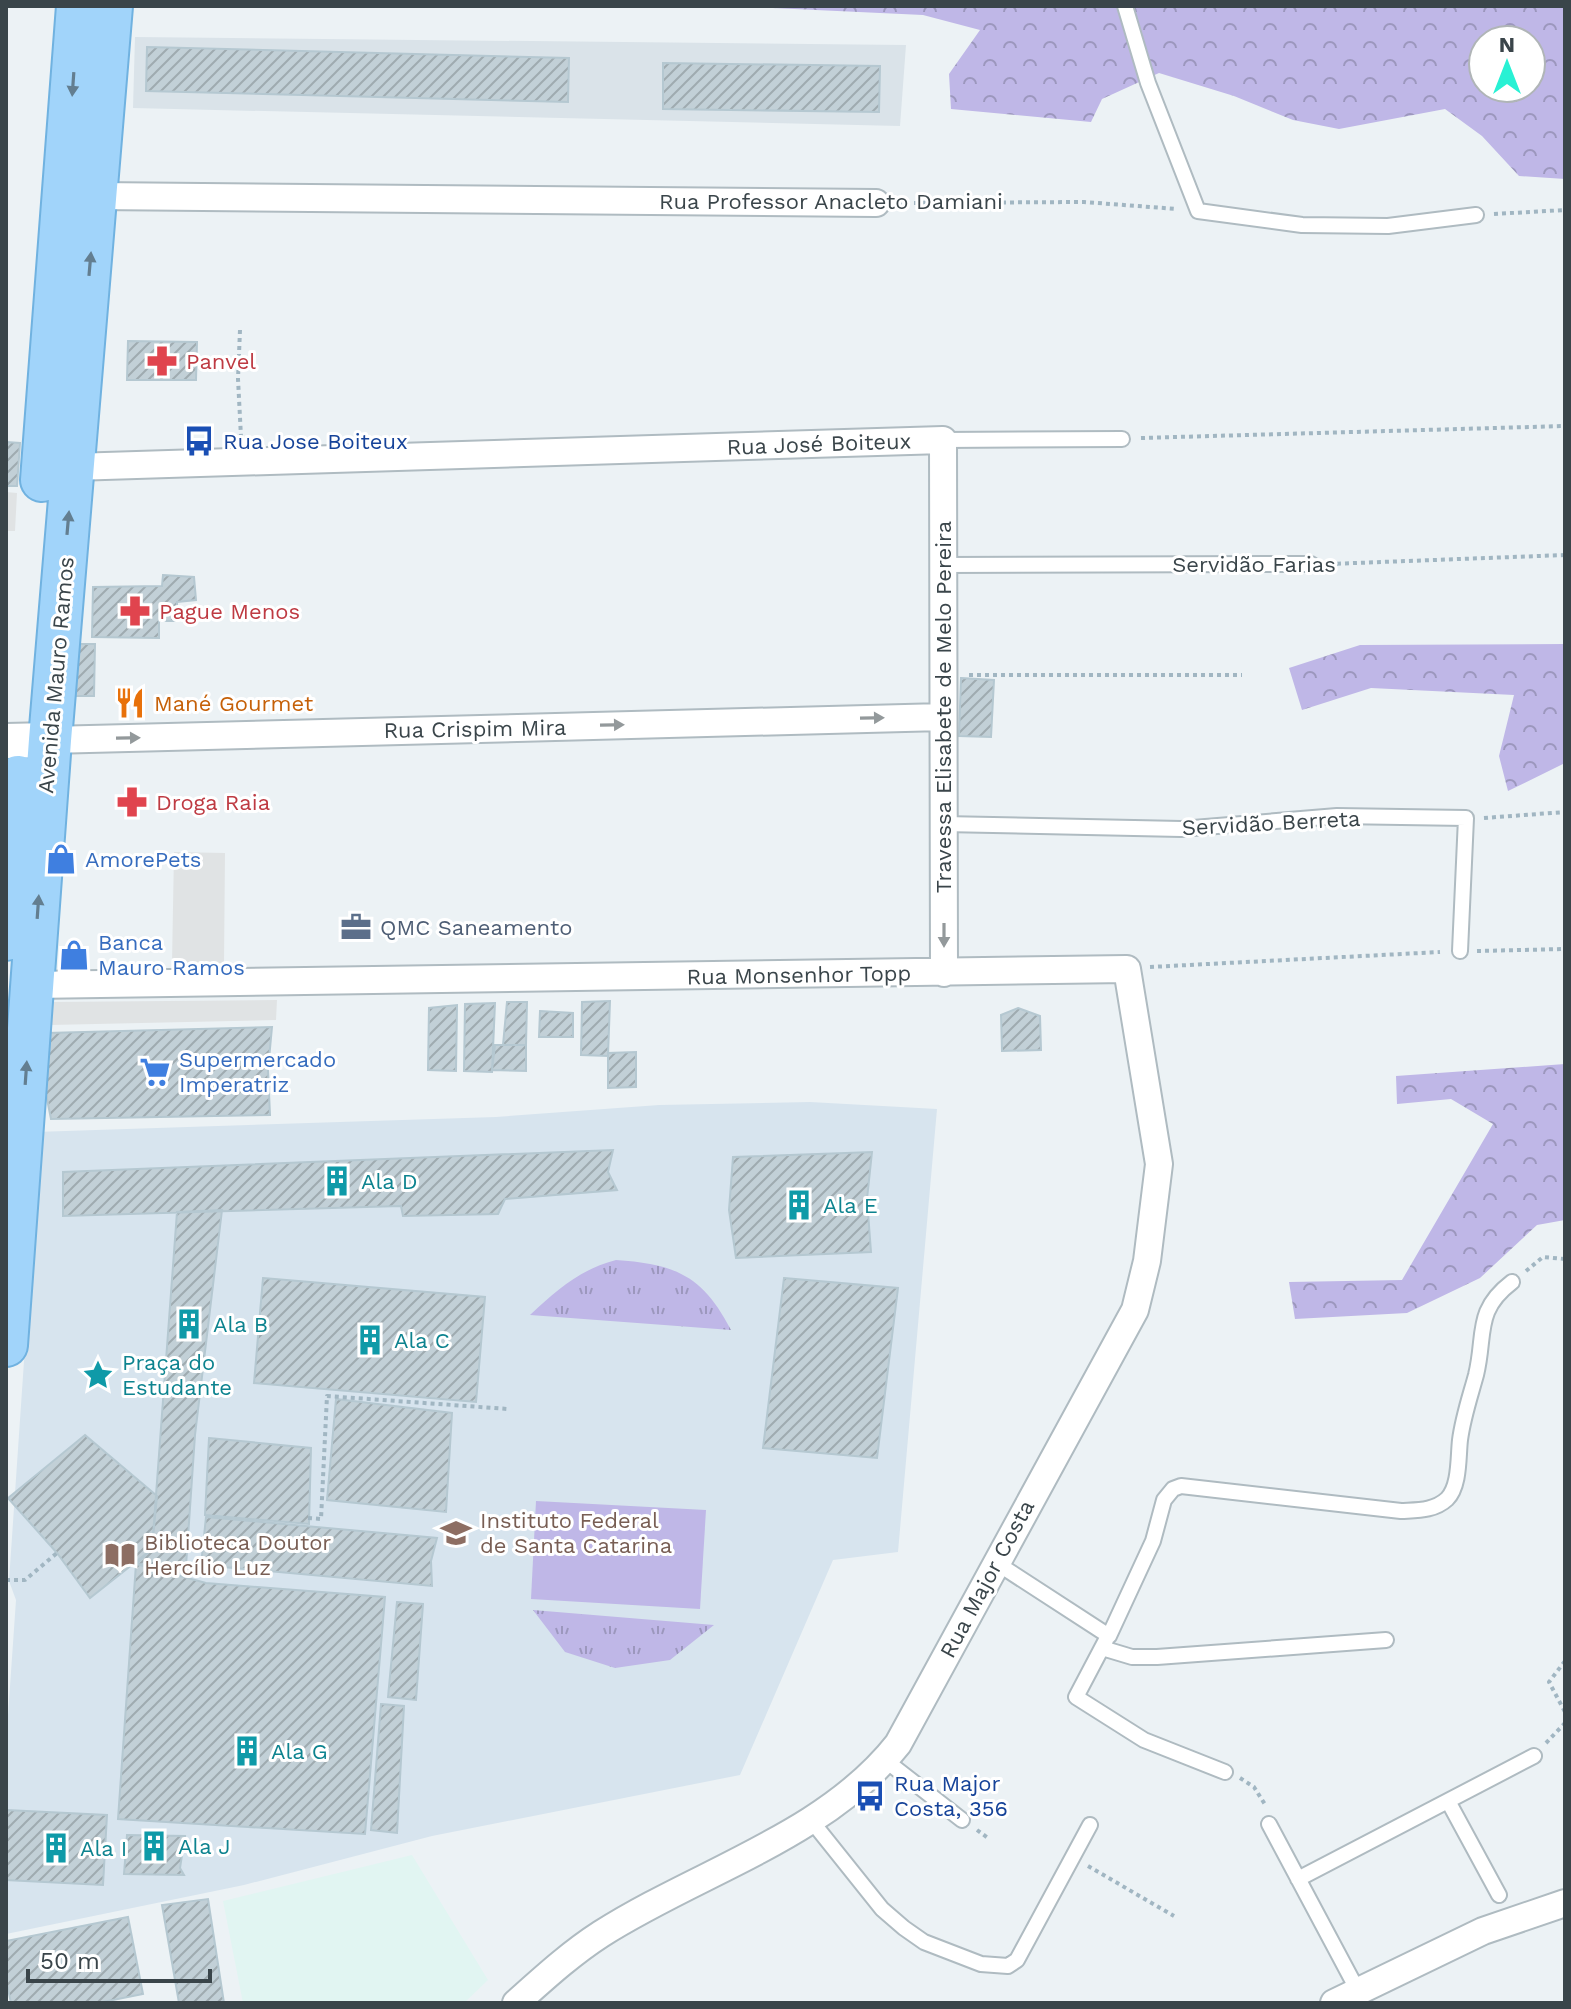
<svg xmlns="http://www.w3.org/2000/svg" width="1571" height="2009" viewBox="0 0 1571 2009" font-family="'Work Sans',sans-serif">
<defs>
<pattern id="grass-tufts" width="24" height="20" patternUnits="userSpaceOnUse" patternTransform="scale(2)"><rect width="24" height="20" fill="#bfb7e7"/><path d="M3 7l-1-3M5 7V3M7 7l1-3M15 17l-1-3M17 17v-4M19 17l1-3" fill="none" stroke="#9c97bd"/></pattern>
<pattern id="forest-crowns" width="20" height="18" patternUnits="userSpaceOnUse" patternTransform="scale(2)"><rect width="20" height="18" fill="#bfb7e7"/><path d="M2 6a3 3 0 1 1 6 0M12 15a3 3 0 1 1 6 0" fill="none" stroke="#9c97bd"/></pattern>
<pattern id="building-hatch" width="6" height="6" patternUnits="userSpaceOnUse" patternTransform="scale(2)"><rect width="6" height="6" fill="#c2d0d7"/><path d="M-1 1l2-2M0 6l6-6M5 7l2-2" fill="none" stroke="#9fabb0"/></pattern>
</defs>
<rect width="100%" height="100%" fill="#ecf2f5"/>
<!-- residential -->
<path fill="#dae3e9" d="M135,37l771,8 -6,81 -767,-18z"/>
<!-- education -->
<path fill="#d7e4ee" d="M810,1102l127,7 -39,443 -65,8 -93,215 -308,61 -188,49 -238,49v-190l10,-144 -7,-19 25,-366 1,-83 461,-15 163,-12z"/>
<!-- medical -->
<path fill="#e1f5f2" d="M412,1855l76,125 -24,23h-221l-20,-102z"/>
<!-- grass -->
<path fill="url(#grass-tufts)" d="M616,1260c60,4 87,16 115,70l-201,-15c28,-26 49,-45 86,-55z
M533,1610l181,15 -44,35 -55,8 -50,-16z"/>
<!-- forest -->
<path fill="url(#forest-crowns)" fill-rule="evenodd" d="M729,6h836v173l-46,-3 -37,-40 -37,-27 -106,20 -46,-9 -59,-24 -75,-23 -57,26 -11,23 -140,-13 -2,-35 31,-44 -57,-15zM1483,40h48v48h-48z
M1565,644v119l-57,28 -9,-35 15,-61 -143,-7 -69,22 -13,-42 71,-23z
M1565,1064v156l-28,5 -57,53 -73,35 -112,6 -6,-37 113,-2 91,-156 -42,-25 -54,5 -1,-28z"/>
<!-- pitch -->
<path fill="#bfb7e7" d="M536,1501l170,9 -6,99 -169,-10z"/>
<!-- parking -->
<path fill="#e0e3e4" d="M6,492l11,1 -2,38h-9z
M174,852l51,1 -1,110h-52z
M277,1000l-1,20 -226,5v-23z"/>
<!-- building -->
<path fill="url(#building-hatch)" stroke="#b5c8d1" stroke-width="2" d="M147,47l422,11 -1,44 -422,-11z
M663,63l217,3 -1,46 -216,-3z
M128,341l69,1 -1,38h-69z
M6,442l14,1 -3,43h-11z
M163,575l31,2 2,23 -19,2v19h-18v17l-67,-1 1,-50 69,-1z
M67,644h28l-1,52h-26z
M961,678l33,2 -3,57 -32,-1z
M69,947h11v17h-11z
M610,1001l-2,55 -27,-1 1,-53z
M507,1002h20l-1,43h-23z
M495,1003l-3,69 -28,-1 1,-67z
M457,1005l-1,66 -28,-1 1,-62z
M1018,1008l22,8 1,34 -39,1 -1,-36z
M540,1011l33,2v24h-34z
M272,1027l-4,43 2,45 -219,4 -9,-45 5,-41z
M495,1045h31v26l-34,-1z
M636,1052v35l-28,1v-35z
M613,1150l-5,22 9,18 -112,9 -7,15 -95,2 -2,-10 -338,10v-44z
M872,1152l-5,47 4,53 -135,6 -7,-48 4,-53z
M222,1210l-27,225 -9,131 -50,-2 16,-15 25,-337z
M263,1278l222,19 -9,105 -222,-19z
M784,1278l114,10 -21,170 -114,-10z
M336,1399l116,14 -6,99 -119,-12z
M85,1435l72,61 -5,53 -62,49 -33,-45 -49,-55z
M209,1438l102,10 -2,76 -104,-9z
M206,1517l231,21 -6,23 1,25 -231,-21z
M136,1564l70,19 179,14 -20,237 -247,-15z
M397,1602l26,2 -7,96 -28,-3z
M381,1704l23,2 -7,127 -26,-3z
M6,1810l101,5 -4,70 -97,-5z
M127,1835l58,1 -5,32 4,7 -60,-1z
M208,1899l16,104h-45l-17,-98z
M128,1917l15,77 -45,9h-87l-5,-23v-39z"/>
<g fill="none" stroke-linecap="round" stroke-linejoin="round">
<!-- service casing -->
<g stroke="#afbbc1" stroke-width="18">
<path id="service" d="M1125,6l23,77 50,128 104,14 86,1 88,-11
M943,440l179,-1
M943,565l368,-1
M943,824l238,5 156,-13 129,2 -6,133
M995,1562l114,74 44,-95 11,-41 9,-11 8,-3 220,25c16,-1 33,0 46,-12 13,-13 11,-42 13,-59 3,-23 10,-43 16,-65 10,-41 -2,-64 36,-93
M1106,1640l-30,57 68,43 81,32
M1102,1648l30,9h25l229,-17
M885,1760l77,60
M1448,1801l51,94
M810,1819l72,90 22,19 20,14 57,22 27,2 9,-6 73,-135
M1269,1824l89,167
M1298,1879l236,-123"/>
</g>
<!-- minor casing -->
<g stroke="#afbbc1" stroke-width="30">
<path id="minor" d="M96,196l780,7
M73,467l870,-27 1,533
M50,740l893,-23
M32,985l1095,-16 32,195 -12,97 -12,49 -237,434c-72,92 -200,128 -297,190 -31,20 -58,45 -85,69
M1334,2003l149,-72 82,-28"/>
</g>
<!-- tertiary casing -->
<g stroke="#afbbc1" stroke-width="38">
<path id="tertiary" d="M6,741l44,-1"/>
</g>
<!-- primary casing -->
<g stroke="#70b2e0" stroke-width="46">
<path id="primary" d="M42,480l36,-474
M6,939l12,-162
M6,1345l44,-605 61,-734"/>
</g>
<!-- path -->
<path stroke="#a1b6c2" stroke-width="4" stroke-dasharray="4 4" stroke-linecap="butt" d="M898,203l186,-1 93,7
M1494,214l71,-4
M240,330l-2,49 3,58
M1141,438l424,-12
M1329,564l236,-9
M969,675h273
M1484,818l81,-6
M1477,951l88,-2
M1150,967l290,-15
M1526,1271l17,-14 22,2
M308,1518l13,1 6,-123 181,13
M6,1580h19l32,-27
M1565,1661l-16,21 16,30
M1546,1743l19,-20
M1240,1778l14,9 12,19
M977,1830l11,8
M1088,1866l86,50"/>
<!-- service -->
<use href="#service" stroke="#fff" stroke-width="14"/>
<!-- minor -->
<use href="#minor" stroke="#fff" stroke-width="26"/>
<!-- tertiary -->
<use href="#tertiary" stroke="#fff" stroke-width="34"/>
<!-- primary -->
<use href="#primary" stroke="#a1d4fa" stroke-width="42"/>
</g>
<!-- one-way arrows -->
<defs><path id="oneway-solid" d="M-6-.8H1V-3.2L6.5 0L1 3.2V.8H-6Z" transform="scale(2)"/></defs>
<g fill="#637e90">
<use href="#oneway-solid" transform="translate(73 84) rotate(94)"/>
<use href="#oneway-solid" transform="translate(90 264) rotate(-85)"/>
<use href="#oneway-solid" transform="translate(68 523) rotate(-85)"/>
<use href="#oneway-solid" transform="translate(38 907) rotate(-86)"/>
<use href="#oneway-solid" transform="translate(26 1073) rotate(-86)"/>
</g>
<g fill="#93999b">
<use href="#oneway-solid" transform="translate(872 718) rotate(-1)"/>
<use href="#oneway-solid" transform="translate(612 725) rotate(-1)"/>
<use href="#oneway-solid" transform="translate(128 738) rotate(-1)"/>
<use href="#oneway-solid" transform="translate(944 935) rotate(90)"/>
</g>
<!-- icons -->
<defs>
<g id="pharmacy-bare" transform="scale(2.4)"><path d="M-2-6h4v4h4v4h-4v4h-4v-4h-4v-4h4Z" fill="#e0444e" stroke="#fff" stroke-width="2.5" paint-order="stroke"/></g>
<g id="bus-bare" transform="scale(2.4)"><path d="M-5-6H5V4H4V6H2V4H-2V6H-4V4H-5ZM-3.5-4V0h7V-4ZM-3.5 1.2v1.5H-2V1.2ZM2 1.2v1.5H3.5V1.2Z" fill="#1a4fb4" stroke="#fff" stroke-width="2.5" paint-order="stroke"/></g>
<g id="restaurant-bare" transform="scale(2.4)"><path d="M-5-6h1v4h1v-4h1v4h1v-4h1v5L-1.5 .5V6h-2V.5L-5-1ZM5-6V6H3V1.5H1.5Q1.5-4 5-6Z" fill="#e8710a" stroke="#fff" stroke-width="2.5" paint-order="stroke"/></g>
<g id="shop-bare" transform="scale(2.4)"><path d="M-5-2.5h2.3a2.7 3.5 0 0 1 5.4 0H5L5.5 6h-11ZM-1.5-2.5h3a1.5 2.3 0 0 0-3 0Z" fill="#3f7fe0" stroke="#fff" stroke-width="2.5" paint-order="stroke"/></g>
<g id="office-bare" transform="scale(2.4)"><path d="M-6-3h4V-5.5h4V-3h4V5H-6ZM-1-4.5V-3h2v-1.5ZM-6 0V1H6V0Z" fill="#5c6f8a" stroke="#fff" stroke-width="2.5" paint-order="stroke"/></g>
<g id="supermarket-bare" transform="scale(2.4)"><path d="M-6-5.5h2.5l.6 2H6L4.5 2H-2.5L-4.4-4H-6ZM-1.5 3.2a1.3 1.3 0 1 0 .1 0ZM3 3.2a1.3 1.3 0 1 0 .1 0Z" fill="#3f7fe0" stroke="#fff" stroke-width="2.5" paint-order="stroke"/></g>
<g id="building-bare" transform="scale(2.4)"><path d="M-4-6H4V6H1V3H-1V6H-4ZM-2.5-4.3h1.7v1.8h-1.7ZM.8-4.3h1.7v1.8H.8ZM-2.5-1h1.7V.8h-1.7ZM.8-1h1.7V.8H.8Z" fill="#0f9aa8" stroke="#fff" stroke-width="2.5" paint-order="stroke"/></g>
<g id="sight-bare" transform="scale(2.4)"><path d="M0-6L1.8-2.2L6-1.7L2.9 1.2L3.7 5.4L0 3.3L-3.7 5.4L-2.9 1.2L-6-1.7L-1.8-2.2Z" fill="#0f9aa8" stroke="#fff" stroke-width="2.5" paint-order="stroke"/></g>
<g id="university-bare" transform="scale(2.4)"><path d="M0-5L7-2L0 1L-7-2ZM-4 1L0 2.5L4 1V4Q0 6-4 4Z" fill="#8d6e63" stroke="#fff" stroke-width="2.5" paint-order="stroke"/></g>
<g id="library-bare" transform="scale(2.4)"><path d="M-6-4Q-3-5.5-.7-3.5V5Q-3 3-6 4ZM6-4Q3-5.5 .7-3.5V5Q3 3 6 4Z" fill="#8d6e63" stroke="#fff" stroke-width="2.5" paint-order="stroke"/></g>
</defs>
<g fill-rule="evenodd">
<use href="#pharmacy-bare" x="162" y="361"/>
<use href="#bus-bare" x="199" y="441"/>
<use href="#pharmacy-bare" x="135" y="611"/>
<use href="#restaurant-bare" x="130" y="703"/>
<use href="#pharmacy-bare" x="132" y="802"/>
<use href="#shop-bare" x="61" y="859"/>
<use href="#office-bare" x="356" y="927"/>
<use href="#shop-bare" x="74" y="955"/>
<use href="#supermarket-bare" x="155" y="1072"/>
<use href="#building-bare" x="337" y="1181"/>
<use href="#building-bare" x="799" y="1205"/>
<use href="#building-bare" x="189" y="1324"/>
<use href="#building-bare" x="370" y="1340"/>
<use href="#sight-bare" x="98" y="1375"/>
<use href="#university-bare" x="456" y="1533"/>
<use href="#library-bare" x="120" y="1555"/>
<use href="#building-bare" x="247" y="1751"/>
<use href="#bus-bare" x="870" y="1796"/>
<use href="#building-bare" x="154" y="1846"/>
<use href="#building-bare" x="56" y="1848"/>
</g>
<g text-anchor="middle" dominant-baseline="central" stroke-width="6" stroke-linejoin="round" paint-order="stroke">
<!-- street labels -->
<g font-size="22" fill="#3a454a" stroke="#fff">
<text x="831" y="201">Rua Professor Anacleto Damiani</text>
<text transform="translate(819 444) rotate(-2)">Rua José Boiteux</text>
<text x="1254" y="564">Servidão Farias</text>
<text transform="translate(56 675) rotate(-85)">Avenida Mauro Ramos</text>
<text transform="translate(943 707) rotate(-90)">Travessa Elisabete de Melo Pereira</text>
<text transform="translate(475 729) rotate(-1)">Rua Crispim Mira</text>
<text transform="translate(1271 823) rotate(-3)">Servidão Berreta</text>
<text transform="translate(799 975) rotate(-1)">Rua Monsenhor Topp</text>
<text transform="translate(987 1579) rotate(-62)">Rua Major Costa</text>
</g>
<!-- health labels -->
<g font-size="22" fill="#be3a42" stroke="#fff" text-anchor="start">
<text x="186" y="361">Panvel</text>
<text x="159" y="611">Pague Menos</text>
<text x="156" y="802">Droga Raia</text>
</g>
<!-- transit labels -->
<g font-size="22" fill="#164399" stroke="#fff" text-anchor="start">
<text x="223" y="441">Rua Jose Boiteux</text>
<text x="894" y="1783">Rua Major<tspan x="894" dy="25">Costa, 356</tspan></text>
</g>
<!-- food labels -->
<g font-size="22" fill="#c56008" stroke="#fff" text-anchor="start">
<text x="154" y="703">Mané Gourmet</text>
</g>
<!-- shop labels -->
<g font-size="22" fill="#366cbe" stroke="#fff" text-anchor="start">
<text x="85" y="859">AmorePets</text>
<text x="98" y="942">Banca<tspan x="98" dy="25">Mauro Ramos</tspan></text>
<text x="179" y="1059">Supermercado<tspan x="179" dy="25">Imperatriz</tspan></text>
</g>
<!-- service labels -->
<g font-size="22" fill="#4e5e75" stroke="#fff" text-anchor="start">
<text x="380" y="927">QMC Saneamento</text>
</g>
<!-- culture labels -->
<g font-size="22" fill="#0d838f" stroke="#fff" text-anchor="start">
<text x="361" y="1181">Ala D</text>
<text x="823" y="1205">Ala E</text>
<text x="213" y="1324">Ala B</text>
<text x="394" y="1340">Ala C</text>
<text x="122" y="1362">Praça do<tspan x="122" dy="25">Estudante</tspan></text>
<text x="271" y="1751">Ala G</text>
<text x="178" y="1846">Ala J</text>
<text x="80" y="1848">Ala I</text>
</g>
<!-- education labels -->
<g font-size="22" fill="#785e54" stroke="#fff" text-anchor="start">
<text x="480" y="1520">Instituto Federal<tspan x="480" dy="25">de Santa Catarina</tspan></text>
<text x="144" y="1542">Biblioteca Doutor<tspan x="144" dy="25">Hercílio Luz</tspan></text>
</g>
</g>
<!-- border -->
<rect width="1571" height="2009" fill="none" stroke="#3a454a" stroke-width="16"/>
<!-- north arrow -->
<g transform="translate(1507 64)"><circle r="38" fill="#ffffff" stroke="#b0b5b7" stroke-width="2"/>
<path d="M0-6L14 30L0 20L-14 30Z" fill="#28f1d4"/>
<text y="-12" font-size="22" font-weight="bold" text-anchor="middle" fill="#3a454a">N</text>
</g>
<!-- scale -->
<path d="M28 1969v12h182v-12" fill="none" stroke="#3a454a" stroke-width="4"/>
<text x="40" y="1969" font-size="24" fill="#3a454a" stroke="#ffffff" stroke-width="6" paint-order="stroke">50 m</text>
</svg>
